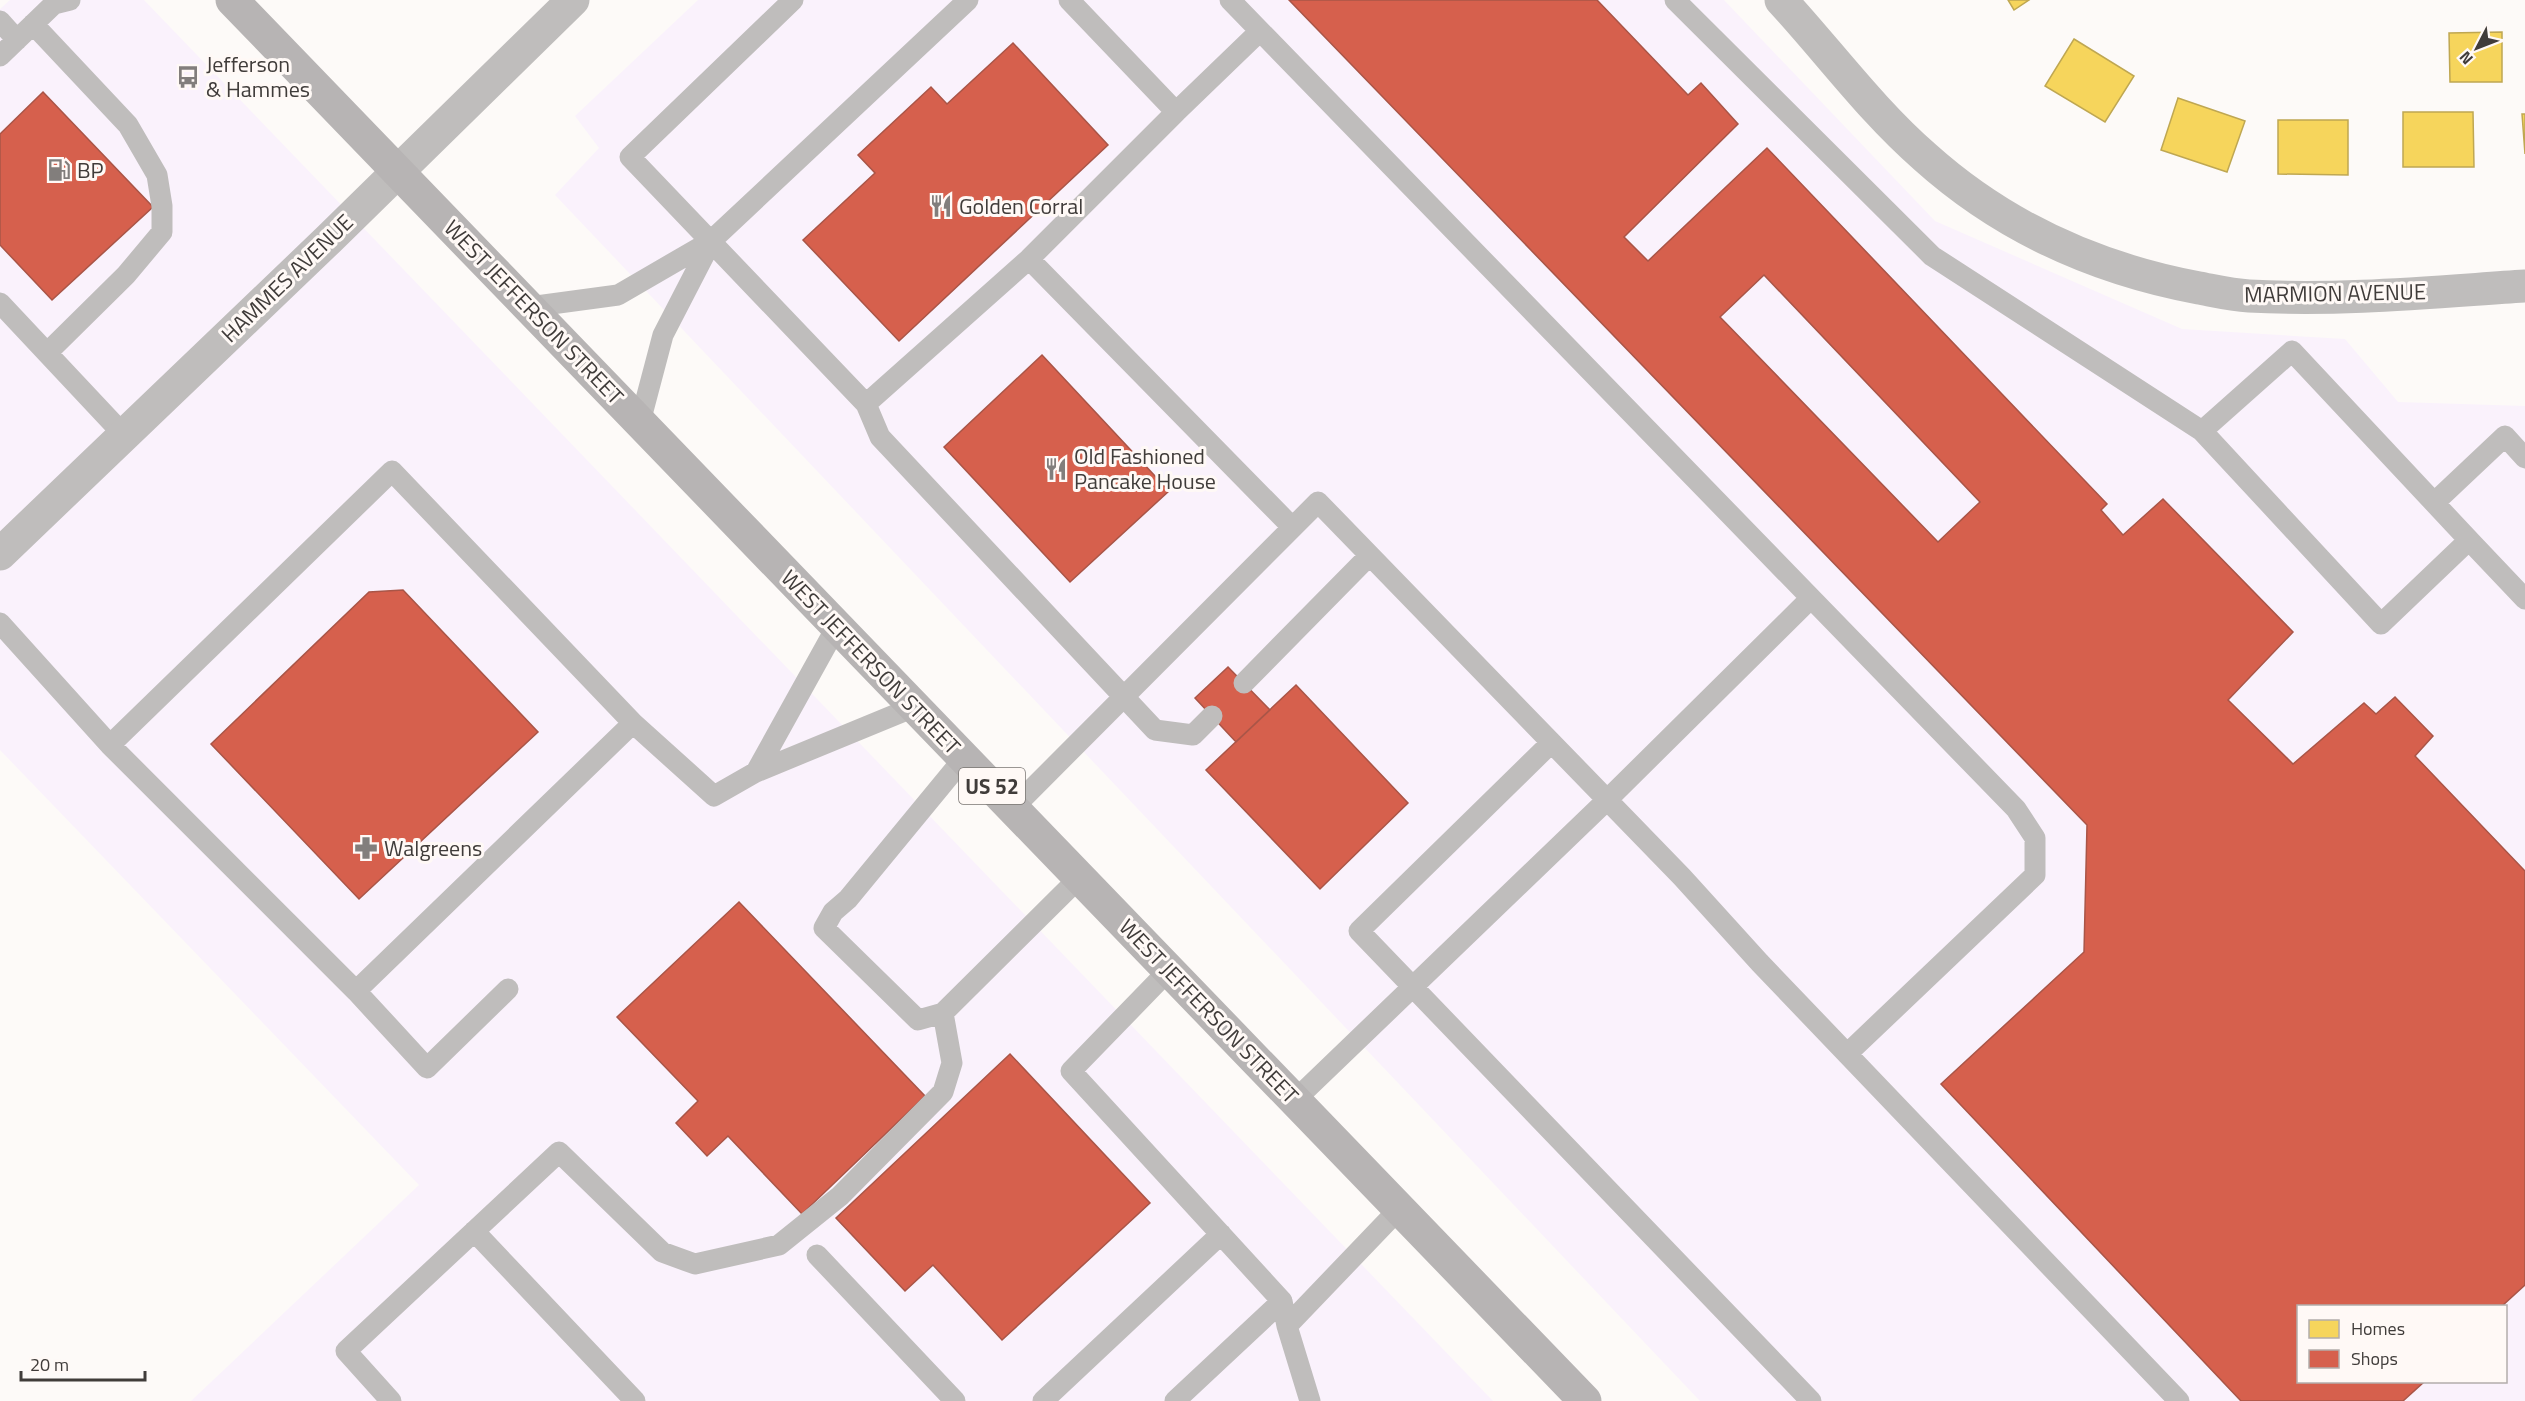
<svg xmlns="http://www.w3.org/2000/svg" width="2525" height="1401" viewBox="0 0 2525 1401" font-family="'Titillium Web',sans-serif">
<rect width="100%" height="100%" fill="#fdfaf8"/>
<!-- commercial -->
<path fill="#faf2fc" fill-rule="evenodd" d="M10,0h134l1349,1401h-1302l228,-216 -419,-435v-741z
M698,0h1026l211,221 247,108 163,10 53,63 127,4v995h-825l-1145,-1206 44,-47 -24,-32zM2298,1306h208v76h-208z"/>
<!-- homes -->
<path fill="#f6d55c" stroke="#bfa752" stroke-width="1.5" d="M2008,0h21l-15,10z
M2502,32v50h-52l-1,-49z
M2074,39l60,37 -29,46 -60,-36z
M2178,98l67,23 -18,51 -66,-22z
M2403,112h70l1,55h-71z
M2522,114h3v40z
M2278,120h70v55l-70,-1z"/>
<!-- shops -->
<path fill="#d6604d" stroke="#a95547" stroke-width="1.5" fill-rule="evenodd" d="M1289,0h308l91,95 13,-12 37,41 -114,113 24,24 119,-113 340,356 -6,6 22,25 40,-36 130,133 -65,68 65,64 71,-61 12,11 19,-17 38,39 -18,20 110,115v414l-23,21h-204v76h126l-21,19h-162l-300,-317 143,-132 3,-127zM1764,275l216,227 -42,40 -218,-225z
M1013,43l95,102 -209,196 -96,-101 72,-67 -17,-18 73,-68 16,17z
M43,92l110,115 -101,93 -52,-55v-111z
M1042,355l127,136 -99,91 -126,-135z
M403,590l135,142 -179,167 -148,-155 158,-152z
M1228,667l42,43 -34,32 -41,-44z
M1296,685l112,118 -88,86 -114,-119z
M739,902l186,194 -123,118 -74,-78 -21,20 -31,-33 22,-22 -81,-84z
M1010,1054l140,149 -148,137 -69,-75 -28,26 -69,-73z"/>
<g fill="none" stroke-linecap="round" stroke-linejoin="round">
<!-- service -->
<path stroke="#bfbdbc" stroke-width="21" d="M793,0l-163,157 236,247 163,-145 147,-147
M1069,0l107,112 84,-81
M1230,0l581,598 -205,203 -311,299
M1675,0l257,256 270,175 179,193 88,-84 56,59
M0,21l17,19
M33,24l95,101 29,50 5,31v26l-36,43 -79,78
M0,56l54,-52 16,-4
M1029,259l263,268
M0,303l123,131
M529,307l89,-12 93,-54 257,-241
M866,404l14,33 275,293 38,5 19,-19
M640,422l23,-87 48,-93
M2202,431l90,-80 177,189
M2435,502l70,-66 20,22
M1811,598l205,211 19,29v37l-188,179
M0,623l110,122 246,246 277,-268 -241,-252 -282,274
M837,626l-81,146 158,-65
M1244,683l125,-127
M633,723l81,73 42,-24
M1550,744l-191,187 452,470
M964,758l-116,141 -15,13 -9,16 94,92 25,-7 136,-135
M1013,808l305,-306 364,375 78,86 419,438
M1169,970l-98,101 211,230 5,25 23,75
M356,991l71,77 81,-79
M474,1231l161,170
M817,1255l138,146
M1287,1326l113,-118
M391,1401l-45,-50 213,-199 103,100 33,12 84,-19 61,-49 103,-104 9,-29 -9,-50
M1043,1401l178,-167
M1175,1401l107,-100"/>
<!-- minor -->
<path stroke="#bfbdbc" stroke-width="33" d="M1781,0c48,52 90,110 144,157 78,70 172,112 274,131 16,3 33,7 50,8 92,5 184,-4 276,-10"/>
<!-- tertiary -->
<path stroke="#bfbdbc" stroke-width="33" d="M0,554l329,-315 244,-239"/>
<!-- primary -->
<path stroke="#b7b4b4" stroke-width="33" d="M232,0l1353,1401"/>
</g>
<!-- icons -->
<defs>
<g id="bus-bare" transform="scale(1.8)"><path d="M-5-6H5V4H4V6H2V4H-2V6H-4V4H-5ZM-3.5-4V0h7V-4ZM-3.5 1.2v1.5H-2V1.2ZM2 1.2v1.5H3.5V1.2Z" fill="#827e7c" stroke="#fff9f6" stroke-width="2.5" paint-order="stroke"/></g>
<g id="fuel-bare" transform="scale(1.8)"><path d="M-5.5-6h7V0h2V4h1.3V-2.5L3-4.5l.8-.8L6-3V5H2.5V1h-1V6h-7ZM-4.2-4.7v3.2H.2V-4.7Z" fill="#827e7c" stroke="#fff9f6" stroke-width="2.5" paint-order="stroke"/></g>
<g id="restaurant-bare" transform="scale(1.8)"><path d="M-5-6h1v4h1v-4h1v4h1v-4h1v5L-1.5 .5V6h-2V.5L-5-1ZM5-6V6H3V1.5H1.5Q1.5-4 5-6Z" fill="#827e7c" stroke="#fff9f6" stroke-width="2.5" paint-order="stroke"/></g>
<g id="pharmacy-bare" transform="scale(1.8)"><path d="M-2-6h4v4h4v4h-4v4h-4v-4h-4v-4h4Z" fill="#827e7c" stroke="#fff9f6" stroke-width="2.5" paint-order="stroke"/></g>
</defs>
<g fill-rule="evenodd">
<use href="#bus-bare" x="188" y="77"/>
<use href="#fuel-bare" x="59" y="170"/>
<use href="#restaurant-bare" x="941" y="206"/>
<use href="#restaurant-bare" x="1056" y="469"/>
<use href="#pharmacy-bare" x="366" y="848"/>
</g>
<g text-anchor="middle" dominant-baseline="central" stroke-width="6" stroke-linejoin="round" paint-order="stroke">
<!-- shield labels -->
<rect fill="#fff9f6" stroke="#797572" stroke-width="1.5" x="959" y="768" width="66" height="36" rx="4.5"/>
<g font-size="21" font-weight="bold" fill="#403c3a">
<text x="992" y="786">US 52</text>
</g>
<!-- poi labels -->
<g font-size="22" fill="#403c3a" stroke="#fff9f6" text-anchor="start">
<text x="206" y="64">Jefferson<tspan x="206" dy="25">&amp; Hammes</tspan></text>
<text x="77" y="170">BP</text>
<text x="959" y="206">Golden Corral</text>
<text x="1074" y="456">Old Fashioned<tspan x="1074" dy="25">Pancake House</tspan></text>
<text x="384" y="848">Walgreens</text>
</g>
<!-- street labels -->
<g font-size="22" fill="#403c3a" stroke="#fff9f6">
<text transform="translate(287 278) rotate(-44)">HAMMES AVENUE</text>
<text transform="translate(2335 293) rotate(-1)">MARMION AVENUE</text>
<text transform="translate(534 312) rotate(46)">WEST JEFFERSON STREET</text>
<text transform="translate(871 662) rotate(46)">WEST JEFFERSON STREET</text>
<text transform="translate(1209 1011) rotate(46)">WEST JEFFERSON STREET</text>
</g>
</g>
<!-- legend -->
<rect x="2297" y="1305" width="210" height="78" fill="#fff9f6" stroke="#b3adab" stroke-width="1.5"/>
<rect x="2309" y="1320" width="30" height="18" fill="#f6d55c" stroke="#b3adab" stroke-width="1.5"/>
<text x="2351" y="1335" font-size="18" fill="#403c3a">Homes</text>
<rect x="2309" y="1350" width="30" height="18" fill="#d6604d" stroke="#b3adab" stroke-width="1.5"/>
<text x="2351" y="1365" font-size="18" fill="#403c3a">Shops</text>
<!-- north arrow -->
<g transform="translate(2477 48) rotate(228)" stroke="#fff9f6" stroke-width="4.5" paint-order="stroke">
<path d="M0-4.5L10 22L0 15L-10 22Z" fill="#403c3a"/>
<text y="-9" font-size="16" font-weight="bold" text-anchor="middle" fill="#403c3a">N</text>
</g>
<!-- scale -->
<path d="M21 1371v9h124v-9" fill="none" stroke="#403c3a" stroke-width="3"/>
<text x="30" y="1371" font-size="18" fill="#403c3a" stroke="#fff9f6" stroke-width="4.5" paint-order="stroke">20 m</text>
</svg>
